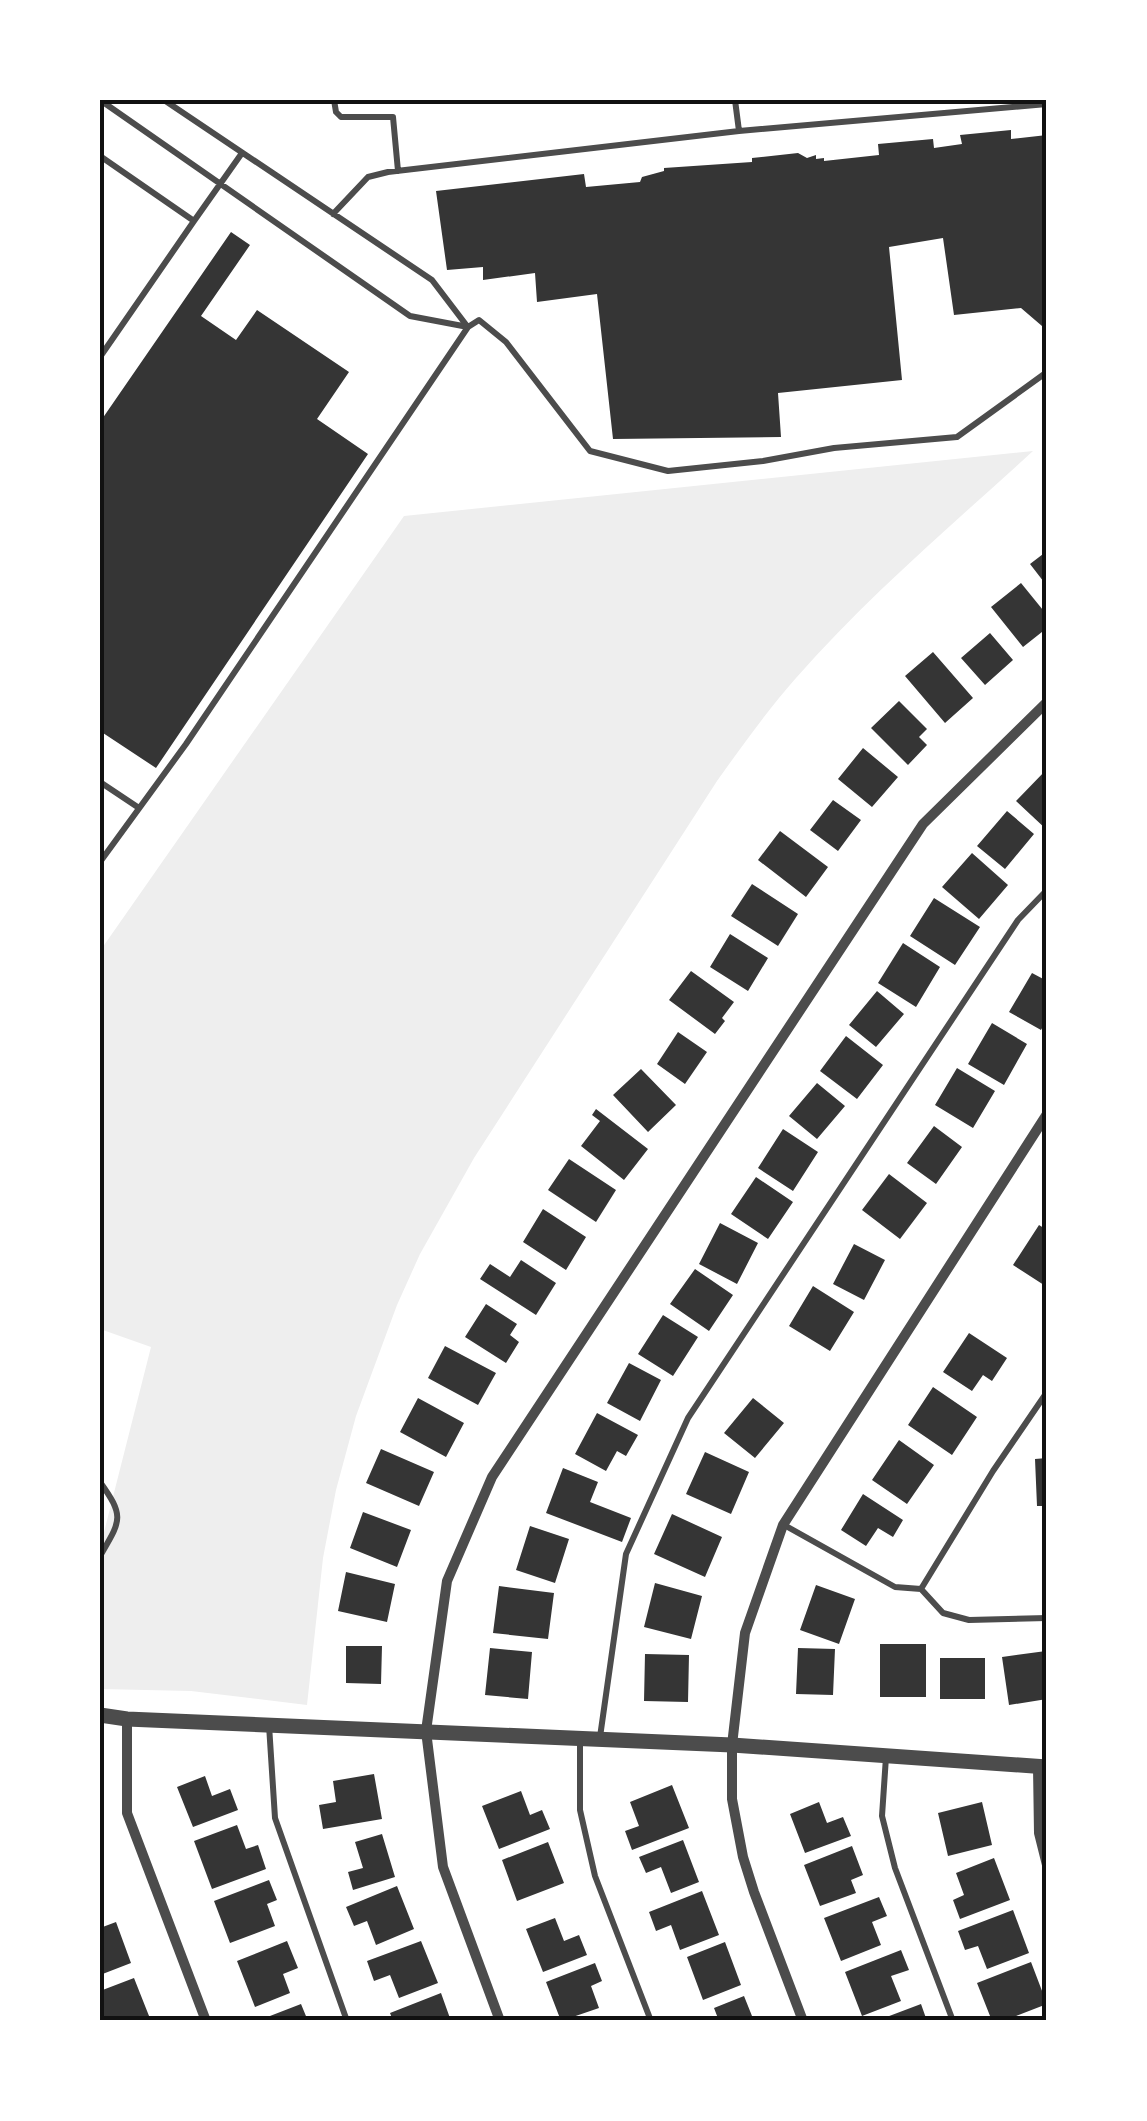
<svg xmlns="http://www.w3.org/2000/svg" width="1147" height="2121" viewBox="0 0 1147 2121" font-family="Figtree,sans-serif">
<rect width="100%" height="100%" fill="#fff"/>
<!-- green -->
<path fill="#eee" d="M1033,451c-81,74 -165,145 -237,227 -29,33 -54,68 -79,103l-243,377 -54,96 -23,51 -41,111 -20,74 -13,68 -16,147 -116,-14 -91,-2v-141l51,-201 -51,-18v-378l304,-435z"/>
<!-- building -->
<path fill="#353535" d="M1011,130v9l36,-4v190l-5,1 -21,-18 -67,7 -11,-77 -54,9 13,133 -124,13 3,44 -168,2 -16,-145 -60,8 -2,-29 -52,7v-13l-36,3 -11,-79 148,-17 2,13 54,-5 2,-5 22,-6v-3l88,-6v-4l46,-5 9,5 9,-3v4l8,-1v3l55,-6 -1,-11 55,-5 1,9 28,-4 -2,-9z
M231,232l19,13 -49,71 35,24 21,-30 92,62 -32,47 51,35 -212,314 -56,-37v-309z
M1047,551v35l-17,-22z
M1021,583l26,32v13l-24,19 -32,-40z
M990,633l23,27 -28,25 -24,-27z
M933,652l40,46 -28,25 -40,-47z
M899,701l28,28 -8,8 8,8 -19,20 -37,-37z
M863,748l35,29 -26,30 -34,-28z
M1047,769v61l-31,-29z
M833,800l28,20 -23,31 -28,-21z
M1007,811l27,23 -29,35 -28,-23z
M780,831l48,36 -22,30 -48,-37z
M972,853l36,32 -29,34 -37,-32z
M752,884l46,30 -20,32 -47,-30z
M934,898l46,29 -25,38 -45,-29z
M730,934l38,24 -20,33 -38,-24z
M903,943l37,24 -24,40 -38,-24z
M691,971l43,31 -12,16 3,3 -10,13 -46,-34z
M1032,973l15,8v38l-6,11 -32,-18z
M877,991l27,23 -28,33 -27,-22z
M992,1023l35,21 -23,41 -36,-21z
M678,1032l29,20 -22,32 -28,-20z
M846,1036l37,29 -26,34 -37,-28z
M957,1068l38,23 -22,37 -38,-23z
M641,1069l35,36 -28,27 -35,-37z
M817,1083l28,23 -28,33 -28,-23z
M596,1109l52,40 -24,31 -43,-34 19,-25 -8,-6z
M934,1126l28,21 -26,37 -29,-21z
M783,1129l35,23 -25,39 -35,-23z
M569,1159l47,31 -20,32 -48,-32z
M889,1174l38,29 -27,36 -38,-29z
M756,1177l37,25 -25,37 -37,-25z
M543,1209l43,28 -20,33 -43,-28z
M720,1223l38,20 -21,41 -38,-20z
M1039,1225l8,5v57l-34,-22z
M854,1244l31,16 -21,40 -31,-16z
M521,1260l35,23 -20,32 -56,-36 10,-15 20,13z
M695,1269l38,26 -24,36 -39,-27z
M813,1286l41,26 -24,39 -41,-25z
M486,1304l31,20 -7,11 9,7 -13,21 -41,-26z
M663,1315l35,22 -25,39 -35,-22z
M969,1333l38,25 -15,23 -9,-6 -11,16 -29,-19z
M445,1346l51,27 -18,32 -50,-27z
M629,1363l32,17 -21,41 -33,-18z
M933,1387l44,30 -25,38 -44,-30z
M418,1398l46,25 -18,34 -46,-25z
M753,1398l31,25 -29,35 -31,-25z
M597,1413l41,22 -12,21 -9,-5 -11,20 -31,-17z
M899,1440l35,25 -27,39 -35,-24z
M381,1449l53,23 -15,34 -53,-23z
M705,1452l44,20 -18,42 -45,-20z
M1047,1458v48h-10l-2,-47z
M563,1468l35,14 -8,20 41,16 -9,24 -76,-29z
M863,1494l40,26 -10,17 -15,-9 -12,18 -25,-16z
M363,1512l48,18 -14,37 -47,-19z
M672,1514l50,23 -17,40 -51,-23z
M530,1526l39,13 -14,44 -39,-13z
M346,1572l49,12 -8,38 -49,-11z
M655,1583l47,13 -11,43 -47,-12z
M816,1585l39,14 -16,45 -39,-14z
M499,1586l55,7 -6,46 -55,-6z
M880,1644h46v53h-46z
M346,1646h36l-1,38 -35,-1z
M490,1648l42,4 -4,47 -43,-4z
M798,1648l37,1 -2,46 -37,-1z
M1046,1651l1,48 -38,6 -7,-48z
M645,1654l44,1 -1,47 -44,-1z
M940,1658h45v41h-45z
M374,1774l8,45 -59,10 -4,-24 17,-3 -3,-21z
M205,1776l7,20 18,-7 8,21 -45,17 -16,-40z
M672,1785l17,43 -57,22 -7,-19 14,-5 -9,-24z
M521,1791l9,24 12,-5 8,19 -51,20 -17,-43z
M819,1802l8,21 16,-6 8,19 -46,17 -15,-39z
M982,1802l10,43 -44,11 -10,-43z
M237,1825l9,24 12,-4 8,24 -54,20 -18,-48z
M382,1834l13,43 -42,13 -5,-18 15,-4 -8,-26z
M683,1840l16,42 -28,11 -10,-26 -15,6 -7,-16z
M548,1842l16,41 -47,18 -15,-41z
M852,1846l11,29 -12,5 5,13 -36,13 -16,-41z
M994,1858l16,42 -50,19 -7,-19 11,-5 -8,-22z
M269,1880l8,20 -10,4 8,22 -45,17 -16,-42z
M397,1886l17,43 -38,16 -9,-24 -13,5 -8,-19z
M702,1891l17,44 -39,15 -9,-25 -15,6 -7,-19z
M879,1897l8,19 -15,6 9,23 -40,16 -17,-43z
M1013,1910l16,43 -42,16 -9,-23 -13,4 -7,-19z
M555,1918l9,23 15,-6 8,20 -44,17 -17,-43z
M116,1922l15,41 -31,12v-47z
M287,1941l11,27 -15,6 7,19 -35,14 -18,-46z
M421,1941l17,42 -39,15 -9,-23 -16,6 -7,-20z
M725,1942l16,43 -38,15 -16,-43z
M901,1950l8,20 -18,6 10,25 -39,15 -17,-44z
M1031,1962l16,42 -44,17h-11l-15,-38z
M595,1963l7,18 -11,5 8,22 -38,13 -15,-39z
M134,1978l17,43h-46l-5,-8v-22z
M441,1993l10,28h-58l-3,-8z
M744,1996l10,25h-35l-5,-13z
M301,2004l7,17h-51z
M921,2004l6,17h-51z"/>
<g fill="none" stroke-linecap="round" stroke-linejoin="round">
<!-- service -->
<path stroke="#4c4c4c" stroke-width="6" d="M100,100l310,216 58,11
M164,100l268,180 35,46
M334,100l2,12 5,5h52l5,54
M735,100l4,31
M100,156l94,65 -94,136
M333,214l35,-37 20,-5 351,-41 308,-27
M194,221l48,-68
M100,782l39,26
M100,862l86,-118 282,-417 11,-7 27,22 84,109 78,20 95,-10 71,-13 123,-11 90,-65
M1047,1392l-54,79 -72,118 22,24 26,7 78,-2
M100,1482c25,35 21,38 0,74
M784,1525l111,62 26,2
M269,1725l6,93 72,203
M600,1737l26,-183 62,-136 330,-498 29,-30
M580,1742v68l15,66 56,145
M886,1757l-4,59 13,52 58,153"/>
<!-- minor -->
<path stroke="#4c4c4c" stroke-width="10" d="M127,1719v94l79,208
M1038,1767l1,66 8,32
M500,2021l-57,-154 -17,-136 21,-150 45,-104 431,-653 124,-122
M803,2021l-49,-129 -11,-35 -11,-58v-54l13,-112 38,-108 264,-411"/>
<!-- tertiary -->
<path stroke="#4c4c4c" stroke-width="15" d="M100,1715l27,4 605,26 315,22"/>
</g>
<!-- border -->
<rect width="1147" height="2121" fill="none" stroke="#ffffff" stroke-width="205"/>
<rect x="102" y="102" width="942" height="1916" fill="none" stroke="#111" stroke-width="4"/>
</svg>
